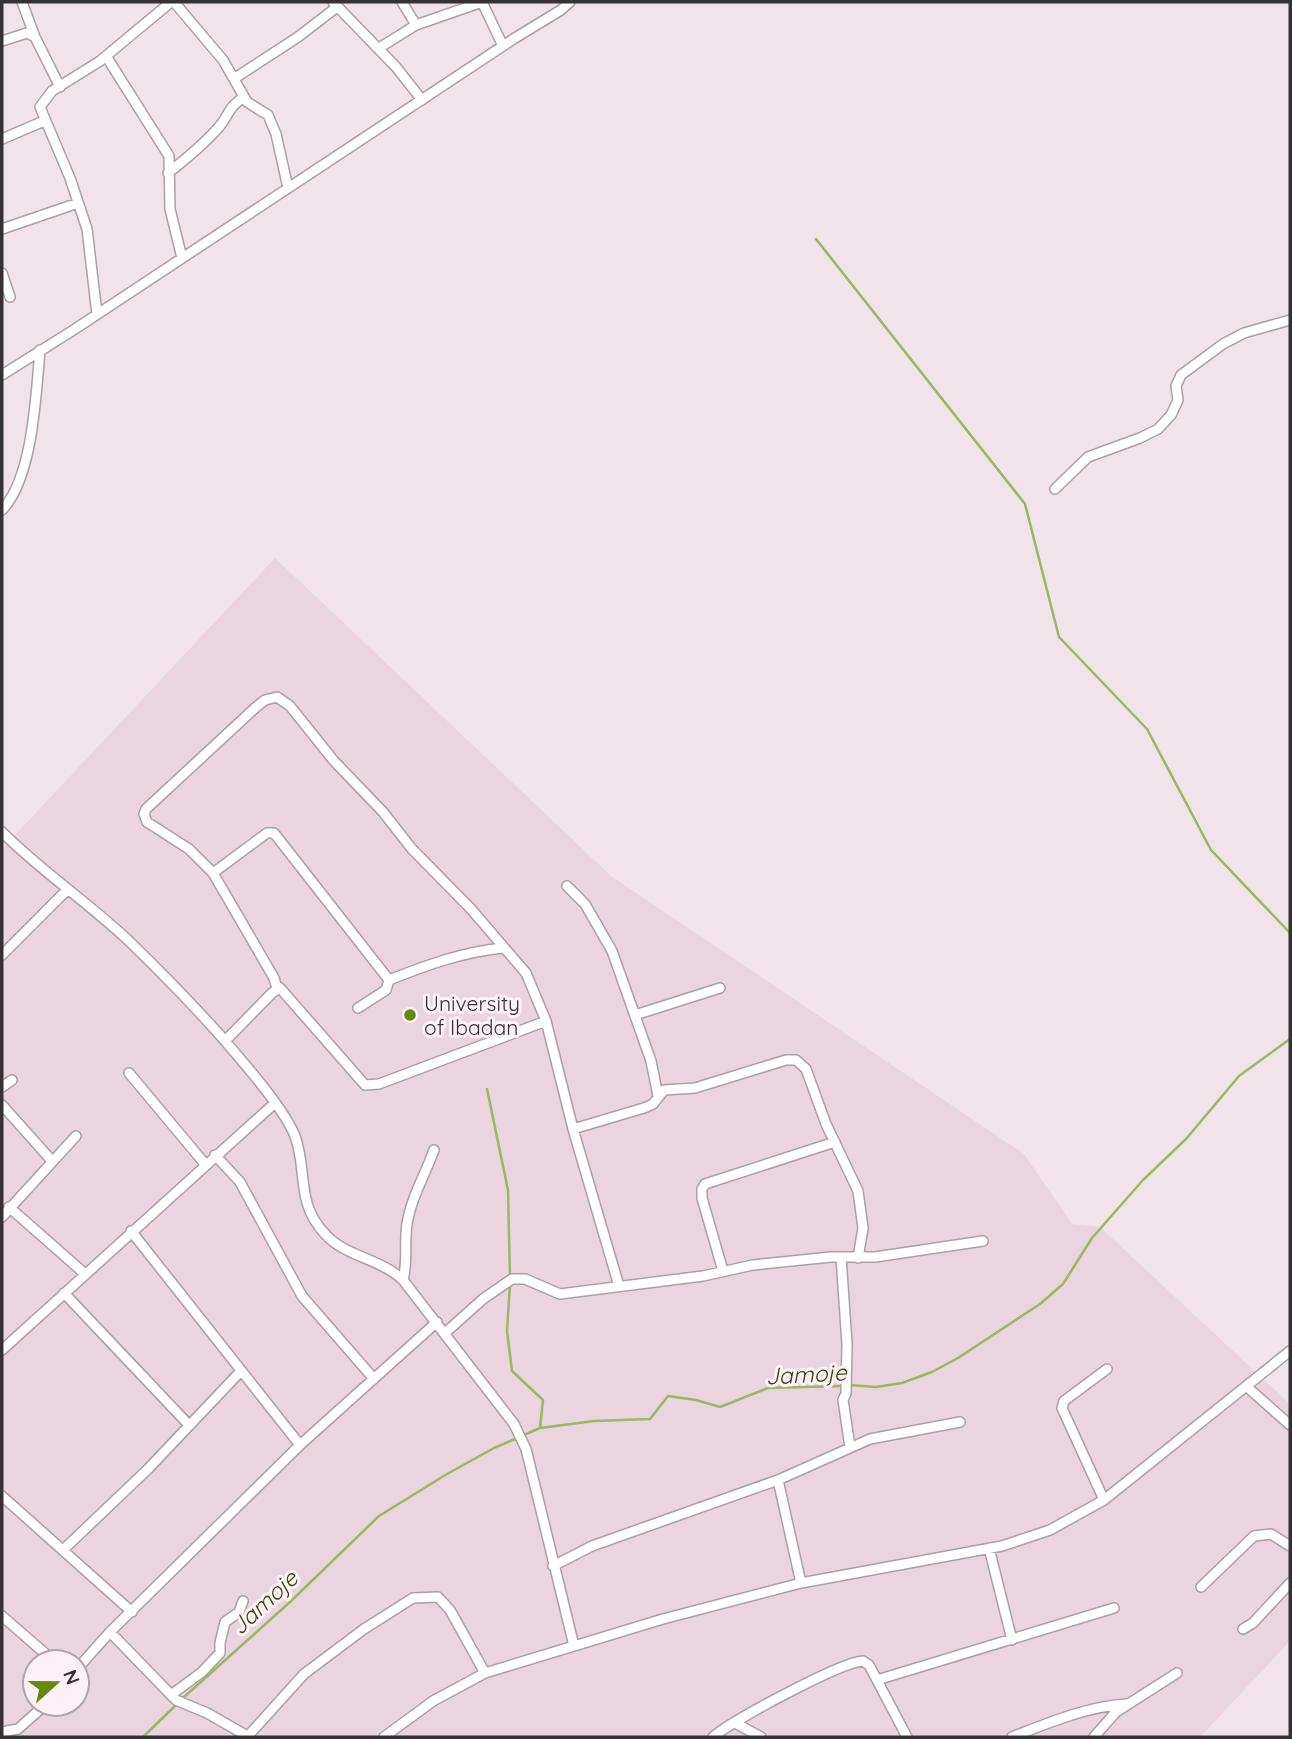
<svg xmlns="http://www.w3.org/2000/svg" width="1292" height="1739" viewBox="0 0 1292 1739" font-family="Quicksand,sans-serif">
<rect width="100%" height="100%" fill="#f1e3ea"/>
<!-- built -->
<path fill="#e9d4df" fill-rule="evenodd" d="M275,558l336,318 413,278 48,70 28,3 190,177v237l-90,96h-1198v-888zM35,1662h42v42h-42z"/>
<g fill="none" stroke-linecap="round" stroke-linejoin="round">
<!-- stream -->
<path stroke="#98b864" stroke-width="2.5" d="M816,239l209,265 34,133 88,92 64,121 79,83
M487,1089l21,101 2,87
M510,1284l-3,47 5,40 31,29 -3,28
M849,1385l27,2 26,-4 30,-11 26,-14 82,-54 23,-20 29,-46 51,-58 43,-41 53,-63 51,-37
M183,1698l107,-96 89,-86 68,-42 47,-26 46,-20 54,-7 56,-2 18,-23 28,4 24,7 48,-19 74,-2
M143,1737l35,-34"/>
<!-- minor casing -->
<g stroke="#ac9fa5" stroke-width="12">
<path id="minor" d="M22,2l13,35 25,50
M174,2l49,58 24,42 21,13 8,19 12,54
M333,2l63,65 26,33
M402,2l14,23
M482,2l21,44
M2,41l25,-8 8,4
M379,48l37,-23 66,-23
M106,56l63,100 1,53 12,49
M235,78l63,-41 39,-30
M2,139l42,-18
M168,173c18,-14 36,-29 51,-46 11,-13 8,-19 25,-30
M2,229l76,-26
M2,273l8,24
M97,314l-10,-85 -17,-51 -30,-71 12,-16 48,-30 71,-59
M2,375l73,-46 440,-291 46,-28 9,-8
M1055,489l33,-32 52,-19 18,-9 13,-14 7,-15 -2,-14 5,-11 42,-31 21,-11 46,-13
M2,510c31,-32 34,-116 38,-160
M2,832c40,40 87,71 128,110 33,32 66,66 96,100 20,24 57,65 69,94 13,36 0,67 31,99 19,21 55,24 77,45l111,144 12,25 48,197
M213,873l54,-40h7l115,147 -3,10 -28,18
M567,886l18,18 27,47 39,110 7,35
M2,955l66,-66
M389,980c38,-15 73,-28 114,-32
M280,988l85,97 14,-1 167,-63
M635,1015l85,-27
M225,1041l47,-48 8,-5 -4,-3 -2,-7 -61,-105 -24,-24 -42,-27 -3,-8 2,-5 109,-101 10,-8 12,-3 13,9 44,55 49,51 29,37 59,60 55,64 20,48 27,108 46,157
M129,1073l76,91
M2,1087l10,-7
M2,1105l50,56
M573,1129l71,-21 9,-4 11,-14 31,-2 91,-28h10l10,9 20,55 32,67 5,37 -5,30
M215,1155l25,27 62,114 72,83
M9,1207l76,67
M2,1217l74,-81
M841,1257l6,87 -1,49 -3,7 7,47
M723,1271l-21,-73v-9l3,-5 130,-42
M403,1280c5,-18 1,-37 4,-56 4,-26 18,-49 27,-74
M64,1293l125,132
M445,1333l38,-34 29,-20h13l35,15 143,-18 50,-11 78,-8h44l108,-16
M2,1350l273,-247
M1246,1386l44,39
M300,1445l137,-123
M778,1480l23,103
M2,1496l130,116
M1104,1500l-42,-92 2,-7 43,-32
M989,1548l23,92
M63,1550l85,-81 93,-98
M553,1566l39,-20 186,-66 92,-41 90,-17
M1201,1587l53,-51 17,-2 19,12
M2,1616l53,46
M1243,1629l10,-6 37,-40
M110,1632l66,68 31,13 42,24
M77,1669l33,-37 190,-187 -169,-214
M877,1680l237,-72
M171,1695l31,-23 18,-19v-10l5,-21 14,-10 4,-11
M735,1723l26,14
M2,1732l16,-3 28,-25
M248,1736l56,-62 60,-45 49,-31 25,-1 12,13 35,63
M384,1737l49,-36 52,-28 178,-54 138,-36 201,-37 48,-16 54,-30 186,-149
M713,1737c18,-16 128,-75 150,-76l6,4 38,72
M1012,1737c36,-14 76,-31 115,-33
M1094,1737l22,-25 61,-39"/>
</g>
<!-- minor -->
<use href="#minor" stroke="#fff" stroke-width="9"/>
</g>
<!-- markers -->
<circle fill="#65890d" stroke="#fef0f7" stroke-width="2.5" cx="410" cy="1015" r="7"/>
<g text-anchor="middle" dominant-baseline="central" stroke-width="6" stroke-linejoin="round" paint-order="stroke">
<!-- poi labels -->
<g font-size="21" fill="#363134" stroke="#fef0f7" text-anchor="start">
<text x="424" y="1003">University<tspan x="424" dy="24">of Ibadan</tspan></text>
</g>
<!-- water labels -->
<g font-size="23" font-style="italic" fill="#344708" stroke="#fef0f7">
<text transform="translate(806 1374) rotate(-3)">Jamoje</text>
<text transform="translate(264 1602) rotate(-43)">Jamoje</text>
</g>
</g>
<!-- border -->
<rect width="1292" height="1739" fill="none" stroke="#363134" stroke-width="7"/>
<!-- north arrow -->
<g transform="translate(56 1683) rotate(69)"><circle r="33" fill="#fef0f7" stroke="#aea4a9" stroke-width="2"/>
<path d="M0-5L12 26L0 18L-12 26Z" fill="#65890d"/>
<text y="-10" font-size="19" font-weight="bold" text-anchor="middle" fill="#363134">N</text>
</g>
</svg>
